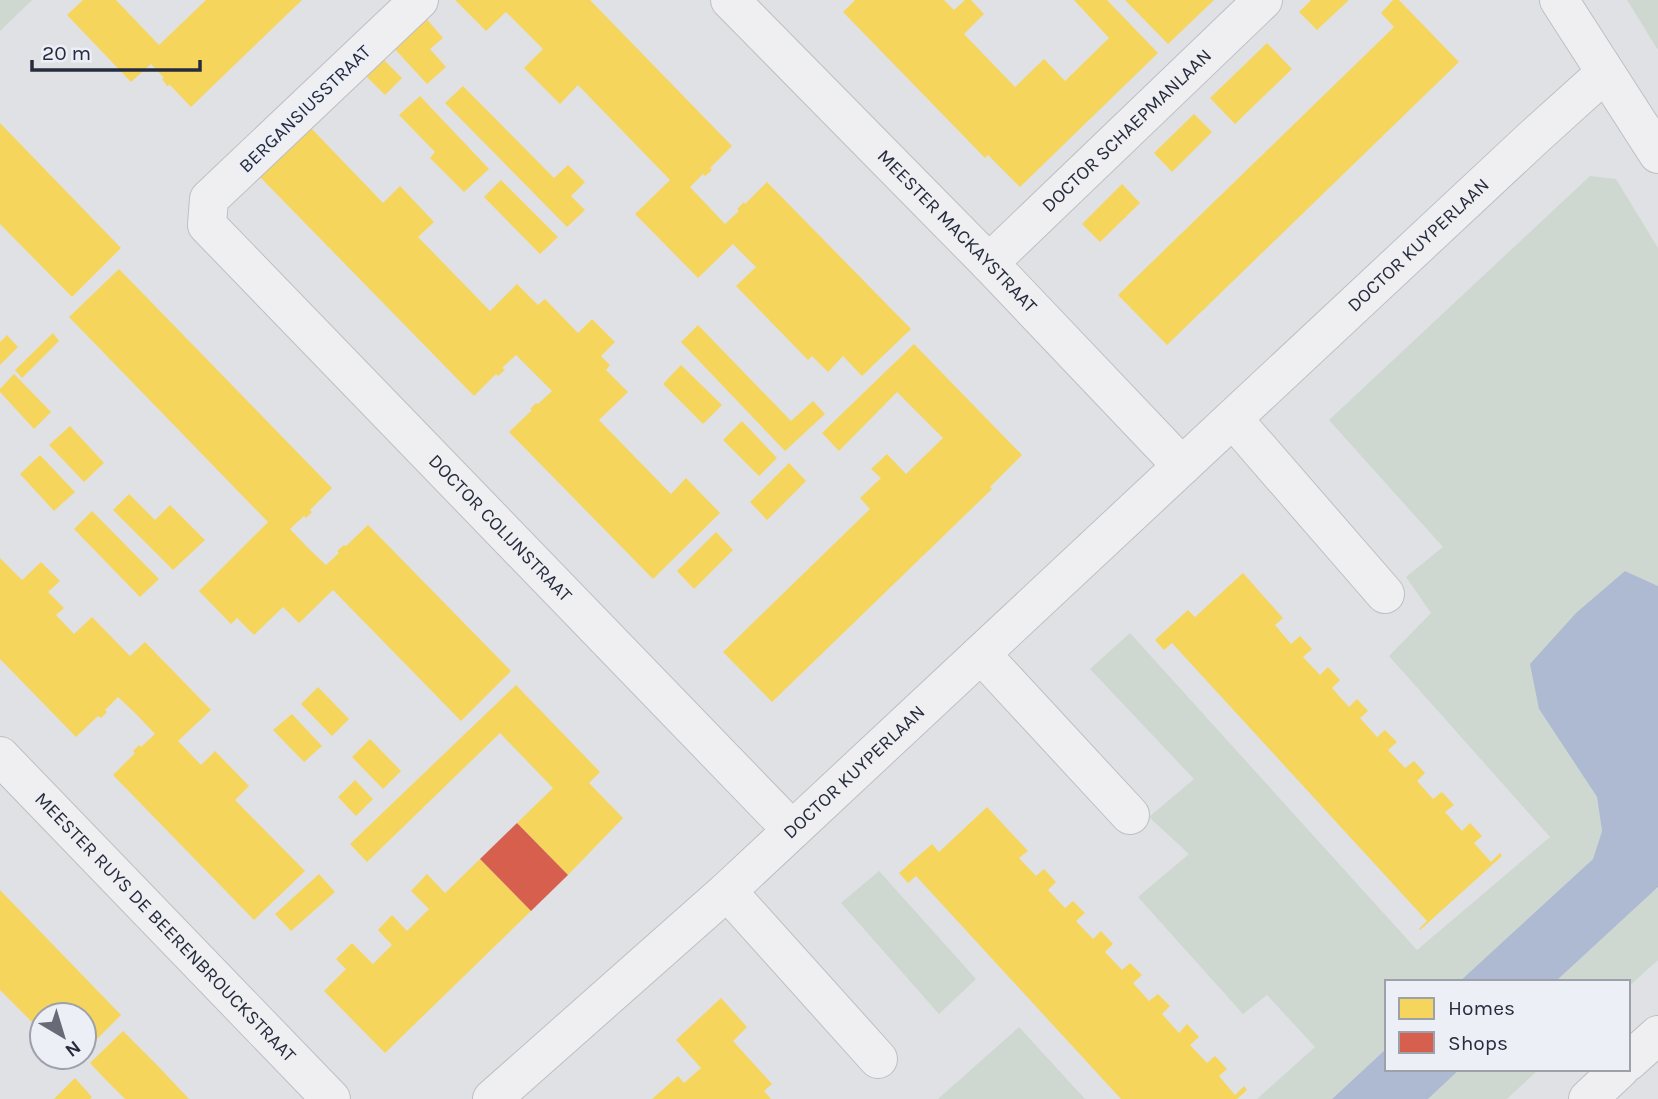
<svg xmlns="http://www.w3.org/2000/svg" width="1658" height="1099" viewBox="0 0 1658 1099" font-family="Karla,sans-serif">
<rect width="100%" height="100%" fill="#dfe1e5"/>
<!-- green -->
<path fill="#ced8d0" d="M0,0h32l-32,31z
M1627,0h31v50z
M1590,176l26,3 42,69v338l-33,-15 -86,138 58,88 5,34 -9,28 -134,123h-72v66l-55,51h-75l58,-52 -48,-52 -24,19 -105,-117 51,-43 -40,-37 45,-38 -104,-110 40,-36 287,317 133,-113 -161,-181 42,-43 -25,-36 37,-30 -114,-127z
M879,871l97,108 -37,35 -98,-111z
M1658,887v73l-30,27v-5h-73z
M1019,1027l66,72h-147z
M1460,1069h79l-32,30h-79z"/>
<!-- water -->
<path fill="#adbad1" d="M1625,571l33,15v301l-103,95h-96l134,-123 9,-28 -5,-34 -58,-88 -9,-45 46,-51z
M1387,1048v21h73l-32,30h-96z"/>
<!-- homes -->
<path fill="#f6d55c" d="M83,0h33l43,45 47,-45h96l-111,107 -22,-23 -1,3 -6,-8 2,-1 -13,-14 -20,18 -64,-67z
M455,0h135l142,146 -22,22 2,2 -7,6 -2,-2 -13,13 35,37 14,-13 -2,-2 7,-7 1,2 22,-22 144,147 -49,47 -19,-20 -15,16 -16,-16 -4,4 -72,-74 20,-19 -23,-23 -35,34 -63,-64 35,-34 -92,-95 -18,19 -36,-36 19,-19 -37,-37 -20,19z
M855,0h89l10,10 11,-10h6l13,14 -20,20 51,53 29,-28 21,22 44,-43 -35,-38h33l51,53 -138,134 -32,-32 -3,3 -142,-146z
M1125,0h89l-46,44z
M1311,0h38l-32,30 -18,-18z
M1393,0h6l60,62 -292,283 -49,-50 276,-268 -13,-14z
M425,17l18,21 -13,11 16,18 -19,17 -33,-36z
M1267,43l25,26 -57,55 -25,-26z
M383,59l19,19 -17,17 -20,-20z
M463,86l91,92 14,-13 17,17 -14,14 14,14 -18,17 -122,-124z
M420,96l69,73 -25,23 -34,-34 5,-6 -36,-37z
M1194,114l18,18 -40,40 -18,-19z
M0,123l121,125 -49,49 -72,-73z
M311,128l72,75 17,-17 34,36 -16,15 72,74 27,-27 21,21 7,-6 33,34 14,-14 23,23 -14,14 9,9 -4,5 22,22 -29,28 72,74 15,-16 34,35 -67,66 -144,-147 23,-22 -2,-1 6,-6 2,1 14,-13 -36,-36 -14,13 3,2 -7,6 -2,-2 -22,22 -214,-219z
M501,180l57,57 -18,17 -56,-57z
M1122,184l18,19 -40,39 -18,-18z
M119,269l213,219 -22,22 2,2 -6,6 -2,-2 -14,13 20,21 16,15 13,-12 -2,-2 7,-6 2,1 22,-21 143,146 -50,50 -128,-131 -34,33 -16,-16 -29,28 -17,-17 -6,6 -32,-33 69,-69 -199,-205z
M698,325l93,96 22,-20 12,13 -40,37 -104,-109z
M53,333l6,8 -37,37 -7,-8z
M7,335l11,12 -18,18v-23z
M914,344l108,111 -32,32 2,2 -220,213 -49,-50 147,-143 -10,-11 21,-20 -10,-9 16,-15 19,20 37,-36 -46,-46 -58,59 -17,-18z
M681,365l41,40 -19,19 -40,-40z
M14,374l37,38 -17,17 -34,-37v-3z
M742,421l35,37 -18,18 -36,-36z
M70,426l34,37 -20,19 -35,-37z
M40,455l35,37 -21,19 -34,-37z
M789,463l17,18 -39,39 -17,-18z
M129,494l26,26 15,-15 35,35 -32,30 -60,-60z
M92,511l67,68 -19,18 -66,-68z
M716,532l17,18 -39,39 -17,-18z
M0,558l22,22 19,-18 19,19 -12,11 16,16 -8,7 18,19 18,-17 38,39 15,-14 66,68 -33,31 23,24 14,-14 34,35 -14,14 70,71 -51,49 -141,-145 22,-22 -2,-2 6,-6 2,2 14,-13 -19,-20 -18,-17 -13,13 2,2 -6,6 -3,-2 -22,21 -76,-78z
M1243,573l40,45 -8,7 16,19 9,-8 12,13 -9,8 17,18 8,-8 12,13 -8,8 17,19 8,-8 11,12 -8,7 17,19 8,-7 12,12 -9,8 17,18 9,-7 11,12 -8,8 16,18 9,-7 12,13 -9,7 17,19 8,-8 12,13 -8,7 17,19 9,-9 2,3 -82,74 -1,-1 8,-8 -255,-278 -8,7 -9,-10 33,-30 7,7z
M516,685l84,87 -11,11 34,35 -55,57 -51,-52 36,-35 -53,-55 -133,129 -17,-18z
M318,687l31,32 -17,17 -31,-32z
M292,714l30,32 -18,16 -31,-32z
M370,739l31,32 -18,18 -31,-32z
M355,780l18,19 -17,17 -18,-19z
M987,807l41,44 -9,7 17,18 8,-7 12,13 -8,8 17,18 8,-7 12,12 -9,8 17,18 8,-8 12,13 -8,8 17,18 8,-7 12,12 -9,8 16,18 9,-7 12,12 -8,8 17,19 8,-9 12,13 -9,8 17,18 8,-7 12,13 -8,7 16,19 9,-9 3,4 -10,9h-116l-205,-223 -8,7 -9,-10 33,-29 7,8z
M480,859l51,52 -146,142 -61,-62 22,-22 -10,-10 16,-16 21,21 19,-19 -14,-15 14,-15 15,16 22,-22 -18,-18 16,-17 18,19z
M319,874l16,18 -44,39 -16,-17z
M0,890l121,125 -37,37v-37h-42v17l-42,-42z
M721,998l26,29 -14,14 39,43 -8,7 7,8h-119l26,-23 6,7 17,-15 -25,-28z
M123,1031l34,34 32,34h-64l-19,-19 -16,-17z
M75,1078l17,19 -2,2h-36z"/>
<!-- shops -->
<path fill="#d6604d" d="M517,823l51,52 -37,36 -51,-52z"/>
<g fill="none" stroke-linecap="round" stroke-linejoin="round">
<!-- minor casing -->
<g stroke="#bdbfc3" stroke-width="40">
<g id="minor">
<path id="s1" d="M419,0l-210,199 -2,26 585,605"/>
<path id="s2" d="M730,0l259,263 193,203"/>
<path d="M1559,0l99,154"/>
<path id="s3" d="M989,263l274,-263"/>
<path d="M1233,419l152,175"/>
<path d="M981,654l149,161"/>
<path id="s4" d="M0,756l331,343"/>
<path d="M727,891l151,168"/>
<path d="M1628,1062l30,-27"/>
<path id="s5" d="M492,1099l235,-208 806,-753 72,-65"/>
<path d="M1588,1099l32,-30"/>
</g>
</g>
<!-- minor -->
<use href="#minor" stroke="#efeff2" stroke-width="38"/>
</g>
<g text-anchor="middle" dominant-baseline="central" stroke-width="7" stroke-linejoin="round" paint-order="stroke">
<!-- street labels -->
<g font-size="19" fill="#262c3e" stroke="#eceff5">
<text transform="translate(305 109) rotate(-44)">BERGANSIUSSTRAAT</text>
<text stroke="none"><textPath href="#s3" startOffset="191">DOCTOR SCHAEPMANLAAN</textPath></text>
<text stroke="none"><textPath href="#s2" startOffset="324">MEESTER MACKAYSTRAAT</textPath></text>
<text stroke="none"><textPath href="#s5" startOffset="1260">DOCTOR KUYPERLAAN</textPath></text>
<text stroke="none"><textPath href="#s1" startOffset="737">DOCTOR COLIJNSTRAAT</textPath></text>
<text stroke="none"><textPath href="#s5" startOffset="488">DOCTOR KUYPERLAAN</textPath></text>
<text stroke="none"><textPath href="#s4" startOffset="238">MEESTER RUYS DE BEERENBROUCKSTRAAT</textPath></text>
</g>
</g>
<!-- legend -->
<rect x="1385" y="980" width="245" height="91" fill="#eceff5" stroke="#9da1ac" stroke-width="2"/>
<rect x="1399" y="998" width="35" height="21" fill="#f6d55c" stroke="#9da1ac" stroke-width="2"/>
<text x="1448" y="1015" font-size="21" fill="#262c3e">Homes</text>
<rect x="1399" y="1032" width="35" height="21" fill="#d6604d" stroke="#9da1ac" stroke-width="2"/>
<text x="1448" y="1050" font-size="21" fill="#262c3e">Shops</text>
<!-- north arrow -->
<g transform="translate(63 1036) rotate(142)"><circle r="33" fill="#eceff5" stroke="#9da1ac" stroke-width="2"/>
<path d="M0-5L12 26L0 18L-12 26Z" fill="#676b78"/>
<text y="-10" font-size="19" font-weight="bold" text-anchor="middle" fill="#262c3e">N</text>
</g>
<!-- scale -->
<path d="M32 60v10h168v-10" fill="none" stroke="#262c3e" stroke-width="3.5"/>
<text x="42" y="60" font-size="21" fill="#262c3e" stroke="#eceff5" stroke-width="5" paint-order="stroke">20 m</text>
</svg>
